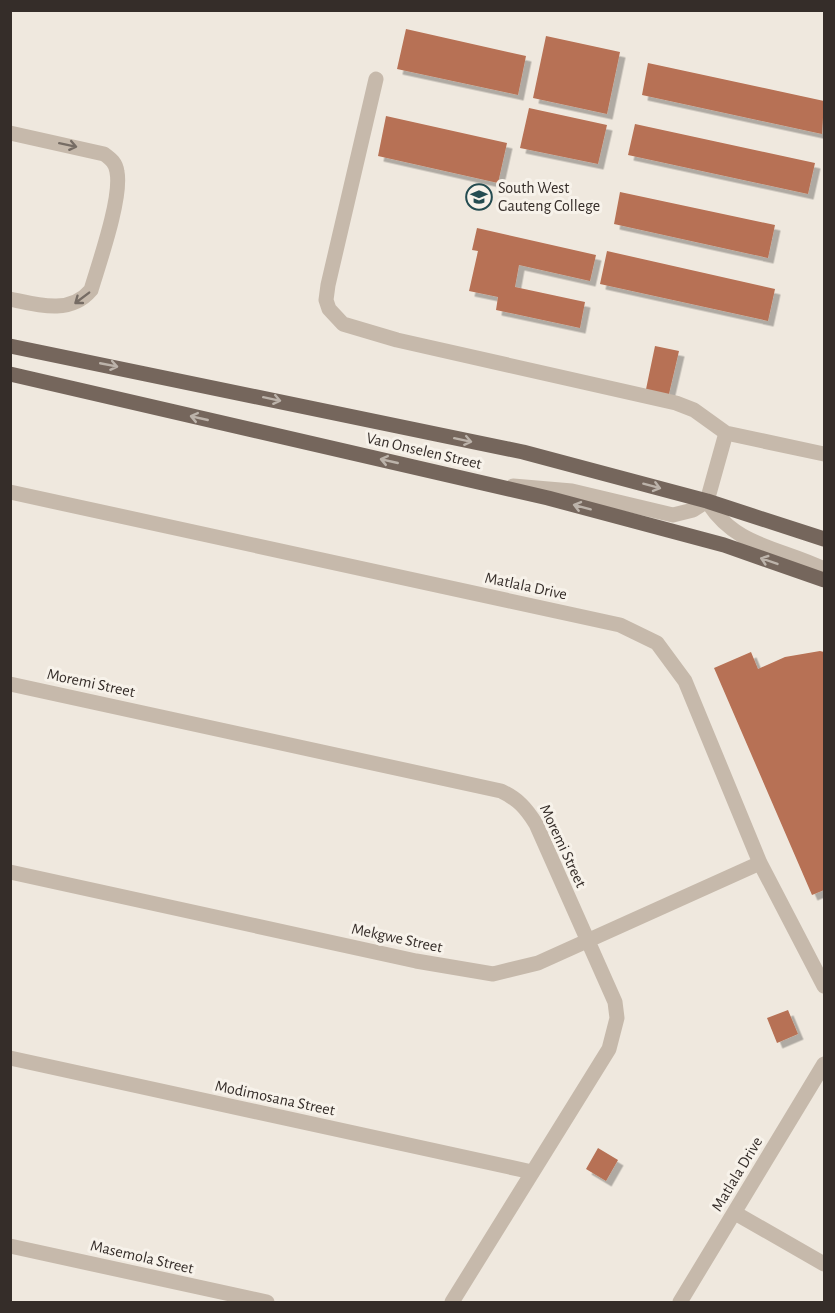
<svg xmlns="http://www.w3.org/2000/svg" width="835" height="1313" viewBox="0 0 835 1313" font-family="'Alegreya Sans',sans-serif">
<defs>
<filter id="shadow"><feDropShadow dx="5.5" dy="5.5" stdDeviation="0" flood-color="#0004"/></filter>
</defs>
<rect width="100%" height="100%" fill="#efe8de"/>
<!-- building -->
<path fill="#b77154" filter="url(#shadow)" d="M406,29l120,27 -8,39 -121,-26z
M546,36l74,16 -13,62 -74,-16z
M648,63l176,38 -2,33 -180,-39z
M529,108l78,17 -9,39 -78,-16z
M386,116l121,27 -9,40 -120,-27z
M635,124l180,39 -7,31 -180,-39z
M620,192l155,33 -7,33 -154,-34z
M477,228l119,27 -6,26 -71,-16 -4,22 70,15 -5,26 -84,-18 2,-13 -29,-6 9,-40 -6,-1z
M607,251l168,38 -7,32 -168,-37z
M655,346l24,5 -11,47 -23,-4z
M820,651l4,1v238l-12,5 -98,-227 37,-16 7,17 27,-12z
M788,1010l10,24 -21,9 -10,-25z
M598,1148l20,12 -12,21 -20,-12z"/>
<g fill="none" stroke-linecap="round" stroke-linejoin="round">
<!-- minor -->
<path stroke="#c6b9ab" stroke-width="15" d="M376,79l-48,206 -2,15 3,9 14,15 54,16 279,63 18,7 32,23
M10,133l94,21c7,5 12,9 13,18 5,26 -18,91 -26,118 -21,25 -53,15 -81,9
M513,486l59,5 101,24 20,-5 14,-9 19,-68 98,21
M10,492l610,133 37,18 28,38 75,182 64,123
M707,501c28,46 72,46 117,68
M10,684l491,107c17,8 25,17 35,33l79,178 2,16 -8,31 -157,253
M10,872l406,89 77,13 45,-11 222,-100
M10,1058l522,114
M735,1213l89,51
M10,1246l257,56
M680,1302l144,-238"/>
<!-- major -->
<path stroke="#75665c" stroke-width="15" d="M10,346l513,106 184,49 117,38
M10,374l538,124 176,47 100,35"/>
</g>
<!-- one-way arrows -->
<defs><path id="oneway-shaft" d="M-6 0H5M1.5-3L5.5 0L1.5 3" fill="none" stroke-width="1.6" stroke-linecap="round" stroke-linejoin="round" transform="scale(1.5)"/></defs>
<g stroke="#766c64">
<use href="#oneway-shaft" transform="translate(68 145) rotate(12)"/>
<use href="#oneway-shaft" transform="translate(82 298) rotate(143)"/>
</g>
<g stroke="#bcb3aa">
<use href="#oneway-shaft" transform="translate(109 365) rotate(11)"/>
<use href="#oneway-shaft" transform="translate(272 399) rotate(12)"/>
<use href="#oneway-shaft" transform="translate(199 418) rotate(-167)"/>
<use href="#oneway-shaft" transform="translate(463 440) rotate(12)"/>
<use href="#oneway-shaft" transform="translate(389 461) rotate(-167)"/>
<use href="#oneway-shaft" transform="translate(652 486) rotate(15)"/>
<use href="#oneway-shaft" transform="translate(582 507) rotate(-165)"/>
<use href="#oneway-shaft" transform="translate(769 561) rotate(-161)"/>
</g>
<!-- icons -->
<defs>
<g id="university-ring" transform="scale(1.35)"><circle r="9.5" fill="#f7f2ea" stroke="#244c51" stroke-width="1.5"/><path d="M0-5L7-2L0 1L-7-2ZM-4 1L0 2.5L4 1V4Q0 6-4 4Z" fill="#244c51"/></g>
</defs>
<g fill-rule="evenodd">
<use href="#university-ring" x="479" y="197"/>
</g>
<g text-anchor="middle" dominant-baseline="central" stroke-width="6" stroke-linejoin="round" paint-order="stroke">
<!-- poi labels -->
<g font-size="16" fill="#352d29" stroke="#f7f2ea" text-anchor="start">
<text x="498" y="188">South West<tspan x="498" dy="18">Gauteng College</tspan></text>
</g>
<!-- street labels -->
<g font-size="16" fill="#352d29" stroke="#f7f2ea">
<text transform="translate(424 451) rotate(13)">Van Onselen Street</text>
<text transform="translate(526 586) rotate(12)">Matlala Drive</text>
<text transform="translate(91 683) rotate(12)">Moremi Street</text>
<text transform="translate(563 846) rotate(65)">Moremi Street</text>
<text transform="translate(397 938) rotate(12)">Mekgwe Street</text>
<text transform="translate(275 1098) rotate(12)">Modimosana Street</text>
<text transform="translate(737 1174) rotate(-59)">Matlala Drive</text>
<text transform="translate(142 1257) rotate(13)">Masemola Street</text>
</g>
</g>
<!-- border -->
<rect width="835" height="1313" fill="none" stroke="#352d29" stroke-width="24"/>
</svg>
